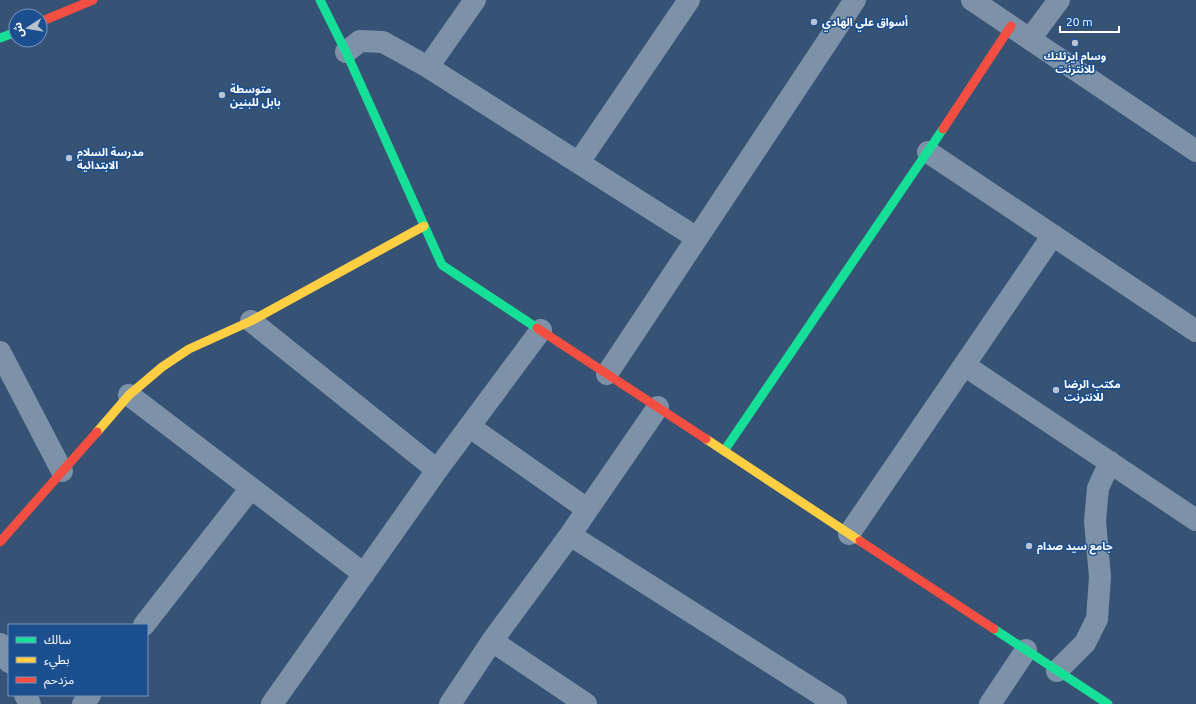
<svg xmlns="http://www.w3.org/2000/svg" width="1196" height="704" viewBox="0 0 1196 704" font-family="Ubuntu,'Noto Sans Arabic',sans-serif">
<rect width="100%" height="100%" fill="#365274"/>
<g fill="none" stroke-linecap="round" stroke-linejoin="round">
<!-- street -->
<path stroke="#7d92a8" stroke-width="22" d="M972,0l224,151
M1030,39l29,-39
M346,52l14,-11 23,1 45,25 269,171
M428,67l47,-67
M928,152l268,179
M579,162l110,-162
M251,321l186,149
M0,352l62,119
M964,365l232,155
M607,374l248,-374
M129,395l235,179
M470,427l117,82
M849,534l204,-299
M570,535l266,169
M144,625l107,-137
M492,641l94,63
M0,644l9,18
M1057,671l28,-28 12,-24 3,-42 -5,-56 3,-33 12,-26
M25,695l5,9
M83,704l7,-9
M272,704l165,-234 104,-140
M450,704l42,-63 78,-106 88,-128
M990,704l36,-54"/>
<!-- fast -->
<path stroke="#16e098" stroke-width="9" d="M320,0l26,52 96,213 95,63
M0,38l16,-6
M724,451l219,-322
M994,629l114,75"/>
<!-- slow -->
<path stroke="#ffcf43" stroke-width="9" d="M97,432l32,-37 33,-28 27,-18 62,-28 173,-95
M706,439l154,102"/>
<!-- jam -->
<path stroke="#f24e42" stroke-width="9" d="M40,22l53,-22
M943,129l68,-103
M537,328l169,111
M860,541l134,88
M0,542l97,-110"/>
</g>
<!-- markers -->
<g fill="#b9c2ce" stroke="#1b4f8f" stroke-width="1.5">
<circle cx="814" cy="22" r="4"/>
<circle cx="1075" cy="43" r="4"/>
<circle cx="222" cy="95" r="4"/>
<circle cx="69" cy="158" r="4"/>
<circle cx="1056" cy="390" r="4"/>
<circle cx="1029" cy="546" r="4"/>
</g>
<g text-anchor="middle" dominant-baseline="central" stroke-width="3" stroke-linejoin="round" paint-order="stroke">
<!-- poi labels -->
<g font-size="11" font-weight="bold" fill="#fff" stroke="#1b4f8f" text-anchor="start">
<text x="822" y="22">أسواق علي الهادي</text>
<text x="1075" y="56" text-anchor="middle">وسام ايرثلنك<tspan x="1075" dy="13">للانترنت</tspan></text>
<text x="230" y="89">متوسطة<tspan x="230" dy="13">بابل للبنين</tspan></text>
<text x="77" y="152">مدرسة السلام<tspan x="77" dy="13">الابتدائية</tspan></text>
<text x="1064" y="384">مكتب الرضا<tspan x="1064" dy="13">للانترنت</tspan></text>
<text x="1037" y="546">جامع سيد صدام</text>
</g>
</g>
<!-- legend -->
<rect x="8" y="624" width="140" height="72" fill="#1b4f8f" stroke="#7695bc"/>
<rect x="16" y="637" width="20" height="6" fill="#16e098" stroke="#7695bc"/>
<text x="44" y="644" font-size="12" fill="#ffffff">سالك</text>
<rect x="16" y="657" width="20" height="6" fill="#ffcf43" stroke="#7695bc"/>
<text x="44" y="664" font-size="12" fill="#ffffff">بطيء</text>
<rect x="16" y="677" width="20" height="6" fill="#f24e42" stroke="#7695bc"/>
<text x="44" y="684" font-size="12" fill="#ffffff">مزدحم</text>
<!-- north arrow -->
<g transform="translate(28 28) rotate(258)"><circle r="19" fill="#1b4f8f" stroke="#7695bc"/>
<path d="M0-3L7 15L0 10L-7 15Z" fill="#b9c2ce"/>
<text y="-6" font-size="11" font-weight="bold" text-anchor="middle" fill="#ffffff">ش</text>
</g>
<!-- scale -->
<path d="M1060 26v6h59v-6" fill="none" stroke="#ffffff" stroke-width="2"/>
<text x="1066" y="26" font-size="12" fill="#ffffff" stroke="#1b4f8f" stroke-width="3" paint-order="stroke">20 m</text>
</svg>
